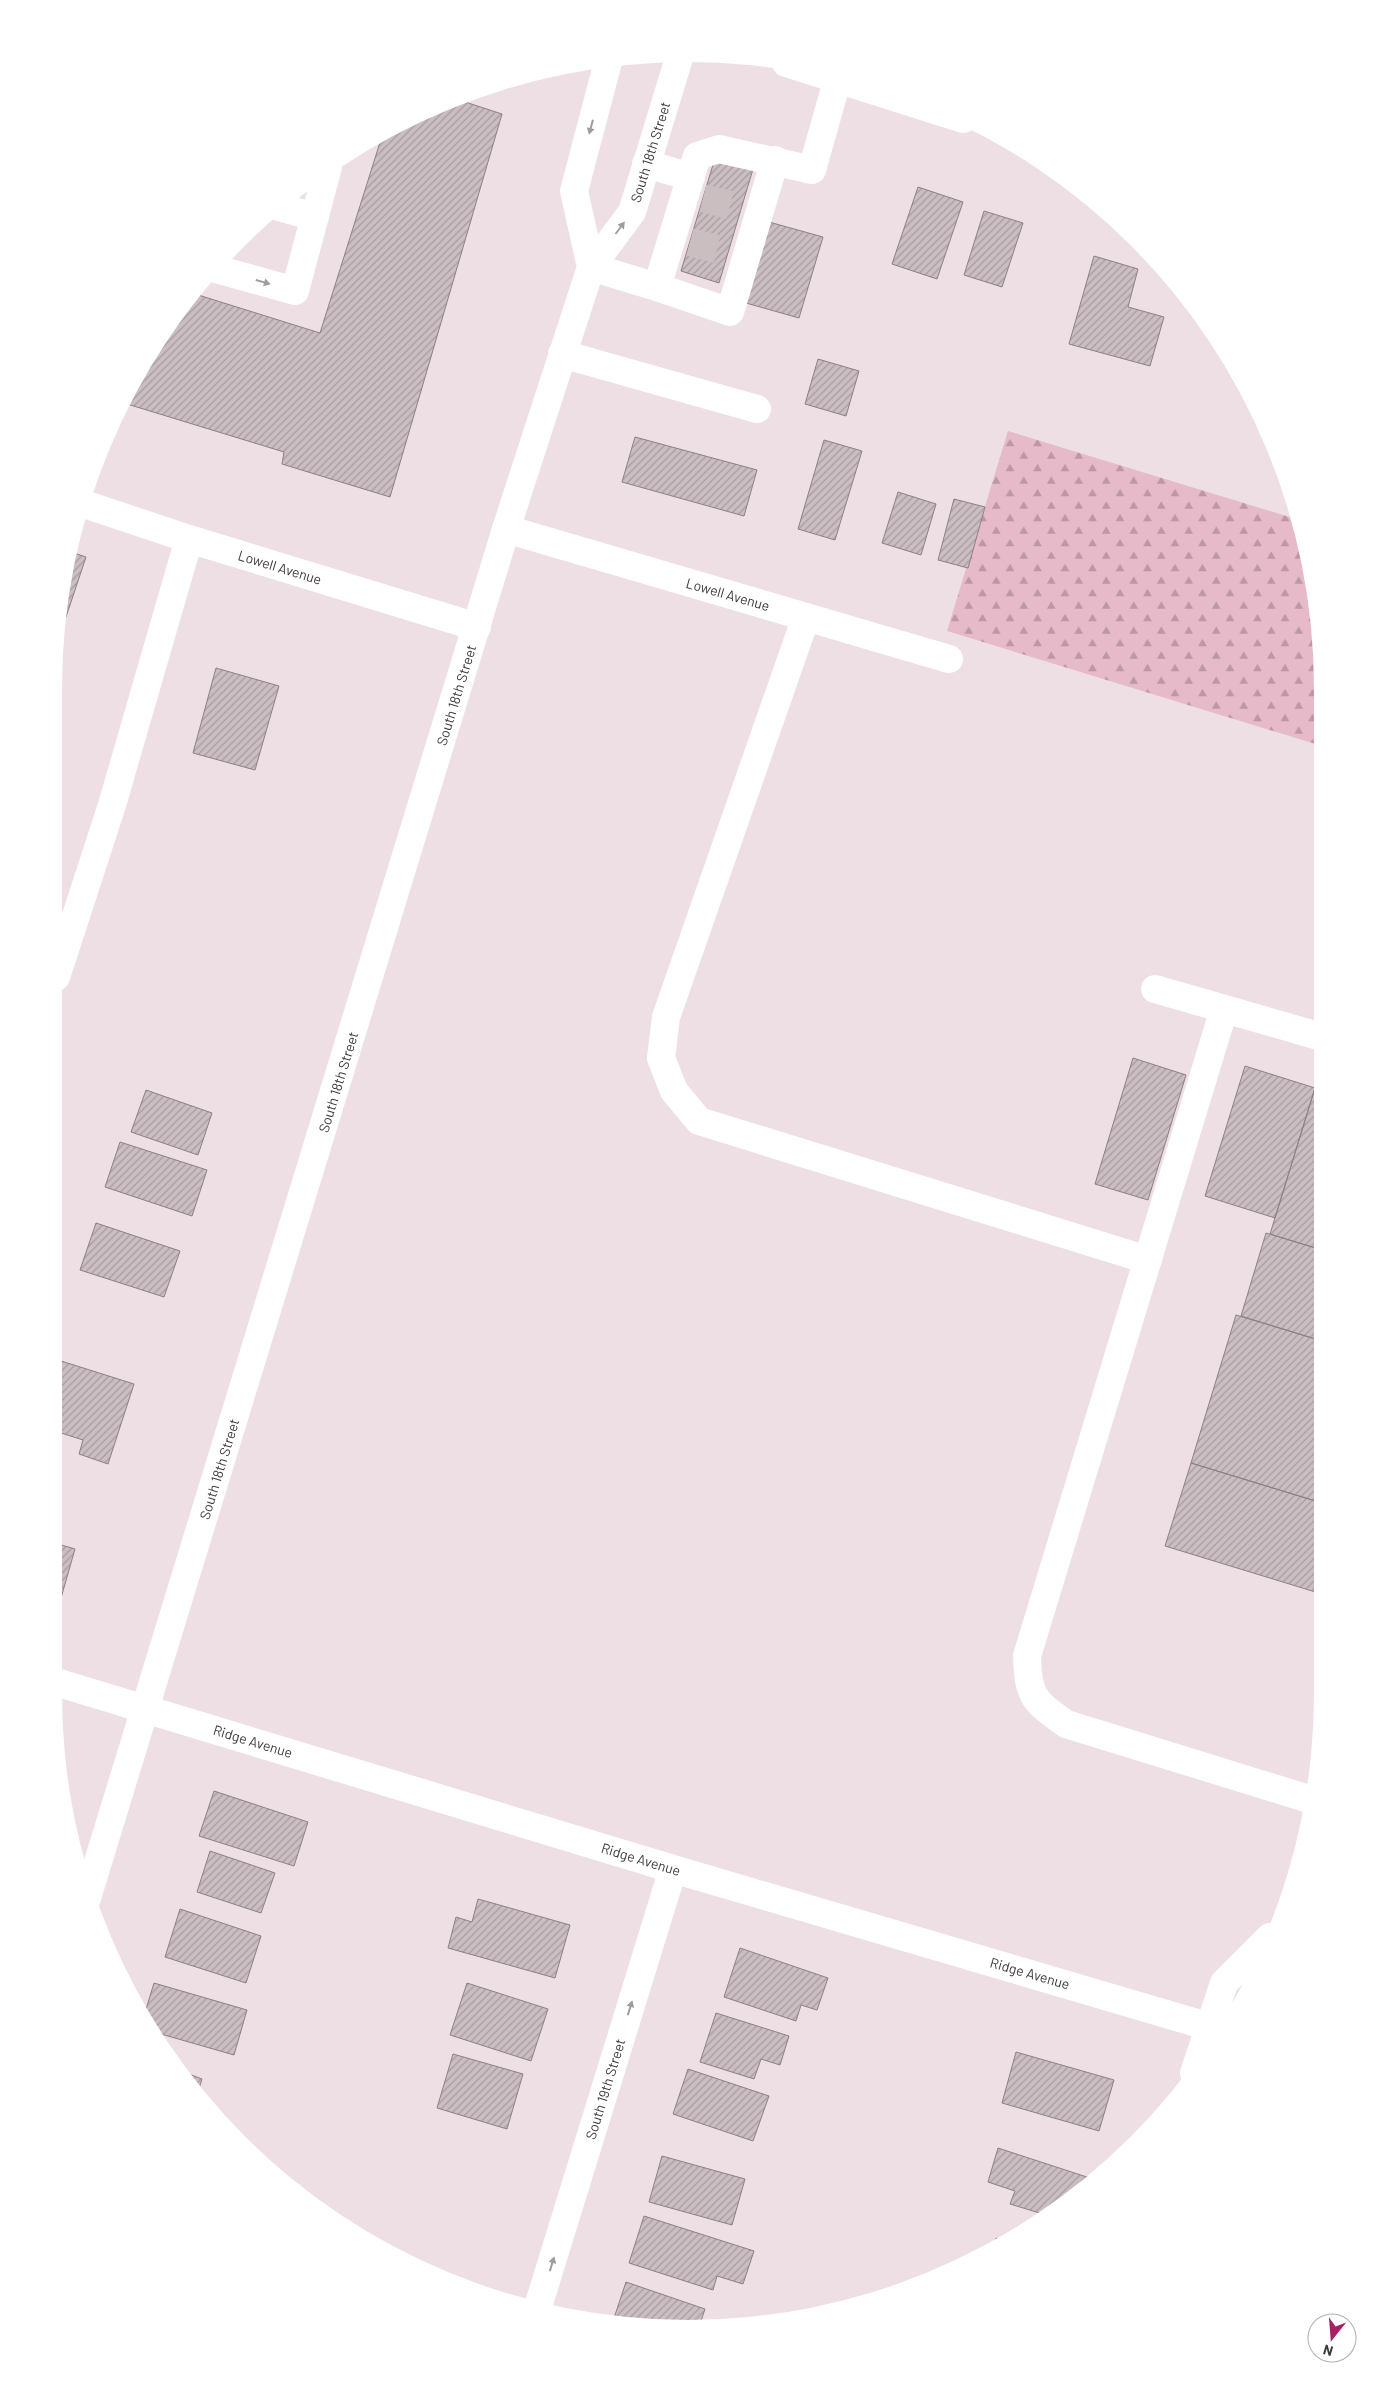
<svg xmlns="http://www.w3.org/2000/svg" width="1377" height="2383" viewBox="0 0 1377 2383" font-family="Barlow,sans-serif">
<defs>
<pattern id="forest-firs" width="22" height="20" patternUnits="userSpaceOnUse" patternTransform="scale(1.25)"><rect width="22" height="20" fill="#e7bac9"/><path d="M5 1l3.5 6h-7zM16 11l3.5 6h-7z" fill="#bd98a4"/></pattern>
<pattern id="building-hatch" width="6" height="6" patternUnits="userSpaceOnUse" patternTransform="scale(1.25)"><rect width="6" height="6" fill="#cbbec2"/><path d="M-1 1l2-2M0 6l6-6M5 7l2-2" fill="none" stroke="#a69b9f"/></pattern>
</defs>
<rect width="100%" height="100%" fill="#eddfe3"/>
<!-- forest -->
<path fill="url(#forest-firs)" d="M1008,431l288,88 26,128v99l-375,-115z"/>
<!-- building -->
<path fill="url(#building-hatch)" stroke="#8c8084" d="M456,99l46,15 -112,383 -108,-33 2,-12 -157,-48 34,-68 34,-42 125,39 62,-197 63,-34z
M715,158l38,11 -34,114 -38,-12z
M918,187l45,15 -26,77 -45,-15z
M984,211l39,12 -21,64 -38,-12z
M769,222l54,15 -24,81 -53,-15z
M1094,256l44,13 -10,38 36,10 -14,49 -81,-22z
M818,359l41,12 -13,45 -41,-12z
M635,437l122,33 -13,46 -122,-34z
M824,440l38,11 -27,89 -37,-11z
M898,492l38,12 -15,51 -39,-12z
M954,499l31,8 -17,61 -30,-8z
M74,553l12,4 -25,75 -3,-1z
M216,668l63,18 -24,84 -62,-17z
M1133,1058l53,17 -38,125 -53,-16z
M1245,1066l70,22 -40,130 -70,-22z
M1315,1088l7,2v160l-52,-16z
M146,1090l66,23 -14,42 -67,-23z
M120,1142l87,28 -15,46 -87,-29z
M96,1223l84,28 -16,46 -84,-27z
M1266,1233l56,17v91l-81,-25z
M1236,1315l86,26v162l-131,-40z
M58,1360l76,24 -26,80 -29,-10 4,-14 -25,-8z
M1191,1463l131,40v91l-157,-48z
M58,1544l17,5 -16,56z
M214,1791l94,31 -14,44 -95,-30z
M210,1851l65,22 -14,40 -64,-21z
M478,1899l92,26 -15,53 -107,-30 8,-31 16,5z
M180,1909l81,27 -15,47 -81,-26z
M740,1948l88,30 -11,32 -16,-5 -5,16 -72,-24z
M154,1983l93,27 -13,45 -80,-23 -10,-16z
M467,1983l81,26 -17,52 -81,-26z
M716,2013l73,23 -9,29 -19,-6 -7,20 -54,-17z
M1016,2052l98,28 -15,51 -97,-28z
M453,2054l70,20 -16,55 -70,-21z
M688,2069l81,27 -16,45 -80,-27z
M178,2070l24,9 -5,16 -12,-14z
M998,2148l98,32 -50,35 -36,-11 5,-13 -27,-9z
M662,2156l83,23 -13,46 -83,-23z
M644,2216l110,35 -11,33 -26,-8 -4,14 -84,-27z
M996,2238l13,4 -16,9z
M626,2282l79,27 -6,18 -87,-3z"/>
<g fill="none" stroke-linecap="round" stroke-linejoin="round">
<!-- minor-tunnel -->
<path stroke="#cabec1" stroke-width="28" stroke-dasharray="28 14" stroke-linecap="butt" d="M703,198l38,10
M690,242l38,10"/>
<!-- minor -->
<path stroke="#fff" stroke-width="28" d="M786,63l177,56
M646,164l45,13
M279,207l36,10
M591,267l66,20 40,-131 22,-7 93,21 25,-89
M216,269l79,22 33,-124
M657,287l73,25 45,-152
M562,354l195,55
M84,504l105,35 288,88
M506,529l443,130
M806,617l-140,400 -5,41 13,33 25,30 449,139
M56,977l56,-172 77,-266
M1155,989l167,48
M1224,1009l-197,647c1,41 7,45 39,68l243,75
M59,1683l614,186 551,162
M1194,2073l30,-90 46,-46
M537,2310l136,-441"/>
<!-- major -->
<path stroke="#fff" stroke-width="28" d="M591,267l-17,-76 34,-129
M87,1898l419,-1369 85,-262 41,-55 48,-157"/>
</g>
<!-- one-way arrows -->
<defs><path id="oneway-solid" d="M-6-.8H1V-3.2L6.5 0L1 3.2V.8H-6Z" transform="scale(1.25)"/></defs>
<g fill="#9f9c9d">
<use href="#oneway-solid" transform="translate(591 127) rotate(105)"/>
<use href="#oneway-solid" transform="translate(620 228) rotate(-53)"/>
<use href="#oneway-solid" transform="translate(263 282) rotate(16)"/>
<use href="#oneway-solid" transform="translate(630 2008) rotate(-73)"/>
<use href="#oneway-solid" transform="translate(552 2264) rotate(-73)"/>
</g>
<g text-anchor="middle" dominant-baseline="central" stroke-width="5" stroke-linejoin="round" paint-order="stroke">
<!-- street labels -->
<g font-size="14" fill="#3f393b" stroke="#fff">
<text transform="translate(650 152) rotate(-73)">South 18th Street</text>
<text transform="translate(280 567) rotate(17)">Lowell Avenue</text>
<text transform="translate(728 594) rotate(16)">Lowell Avenue</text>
<text transform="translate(456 695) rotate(-73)">South 18th Street</text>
<text transform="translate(338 1082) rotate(-73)">South 18th Street</text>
<text transform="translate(219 1469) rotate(-73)">South 18th Street</text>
<text transform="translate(253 1741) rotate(17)">Ridge Avenue</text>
<text transform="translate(641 1859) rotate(17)">Ridge Avenue</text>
<text transform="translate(1030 1973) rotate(16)">Ridge Avenue</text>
<text transform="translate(605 2089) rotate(-73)">South 19th Street</text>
</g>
</g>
<!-- crop -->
<path d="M0 0H1377V2383H0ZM688 62H688A626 626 0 0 1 1314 688V1694A626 626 0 0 1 688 2320H688A626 626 0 0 1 62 1694V688A626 626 0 0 1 688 62Z" fill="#fff" fill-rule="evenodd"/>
<!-- north arrow -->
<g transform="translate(1332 2338) rotate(197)"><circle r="24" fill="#ffffff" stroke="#b2b0b1"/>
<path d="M0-4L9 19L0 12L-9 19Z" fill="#a81f66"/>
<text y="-8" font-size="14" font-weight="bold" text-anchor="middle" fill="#3f393b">N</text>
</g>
</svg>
